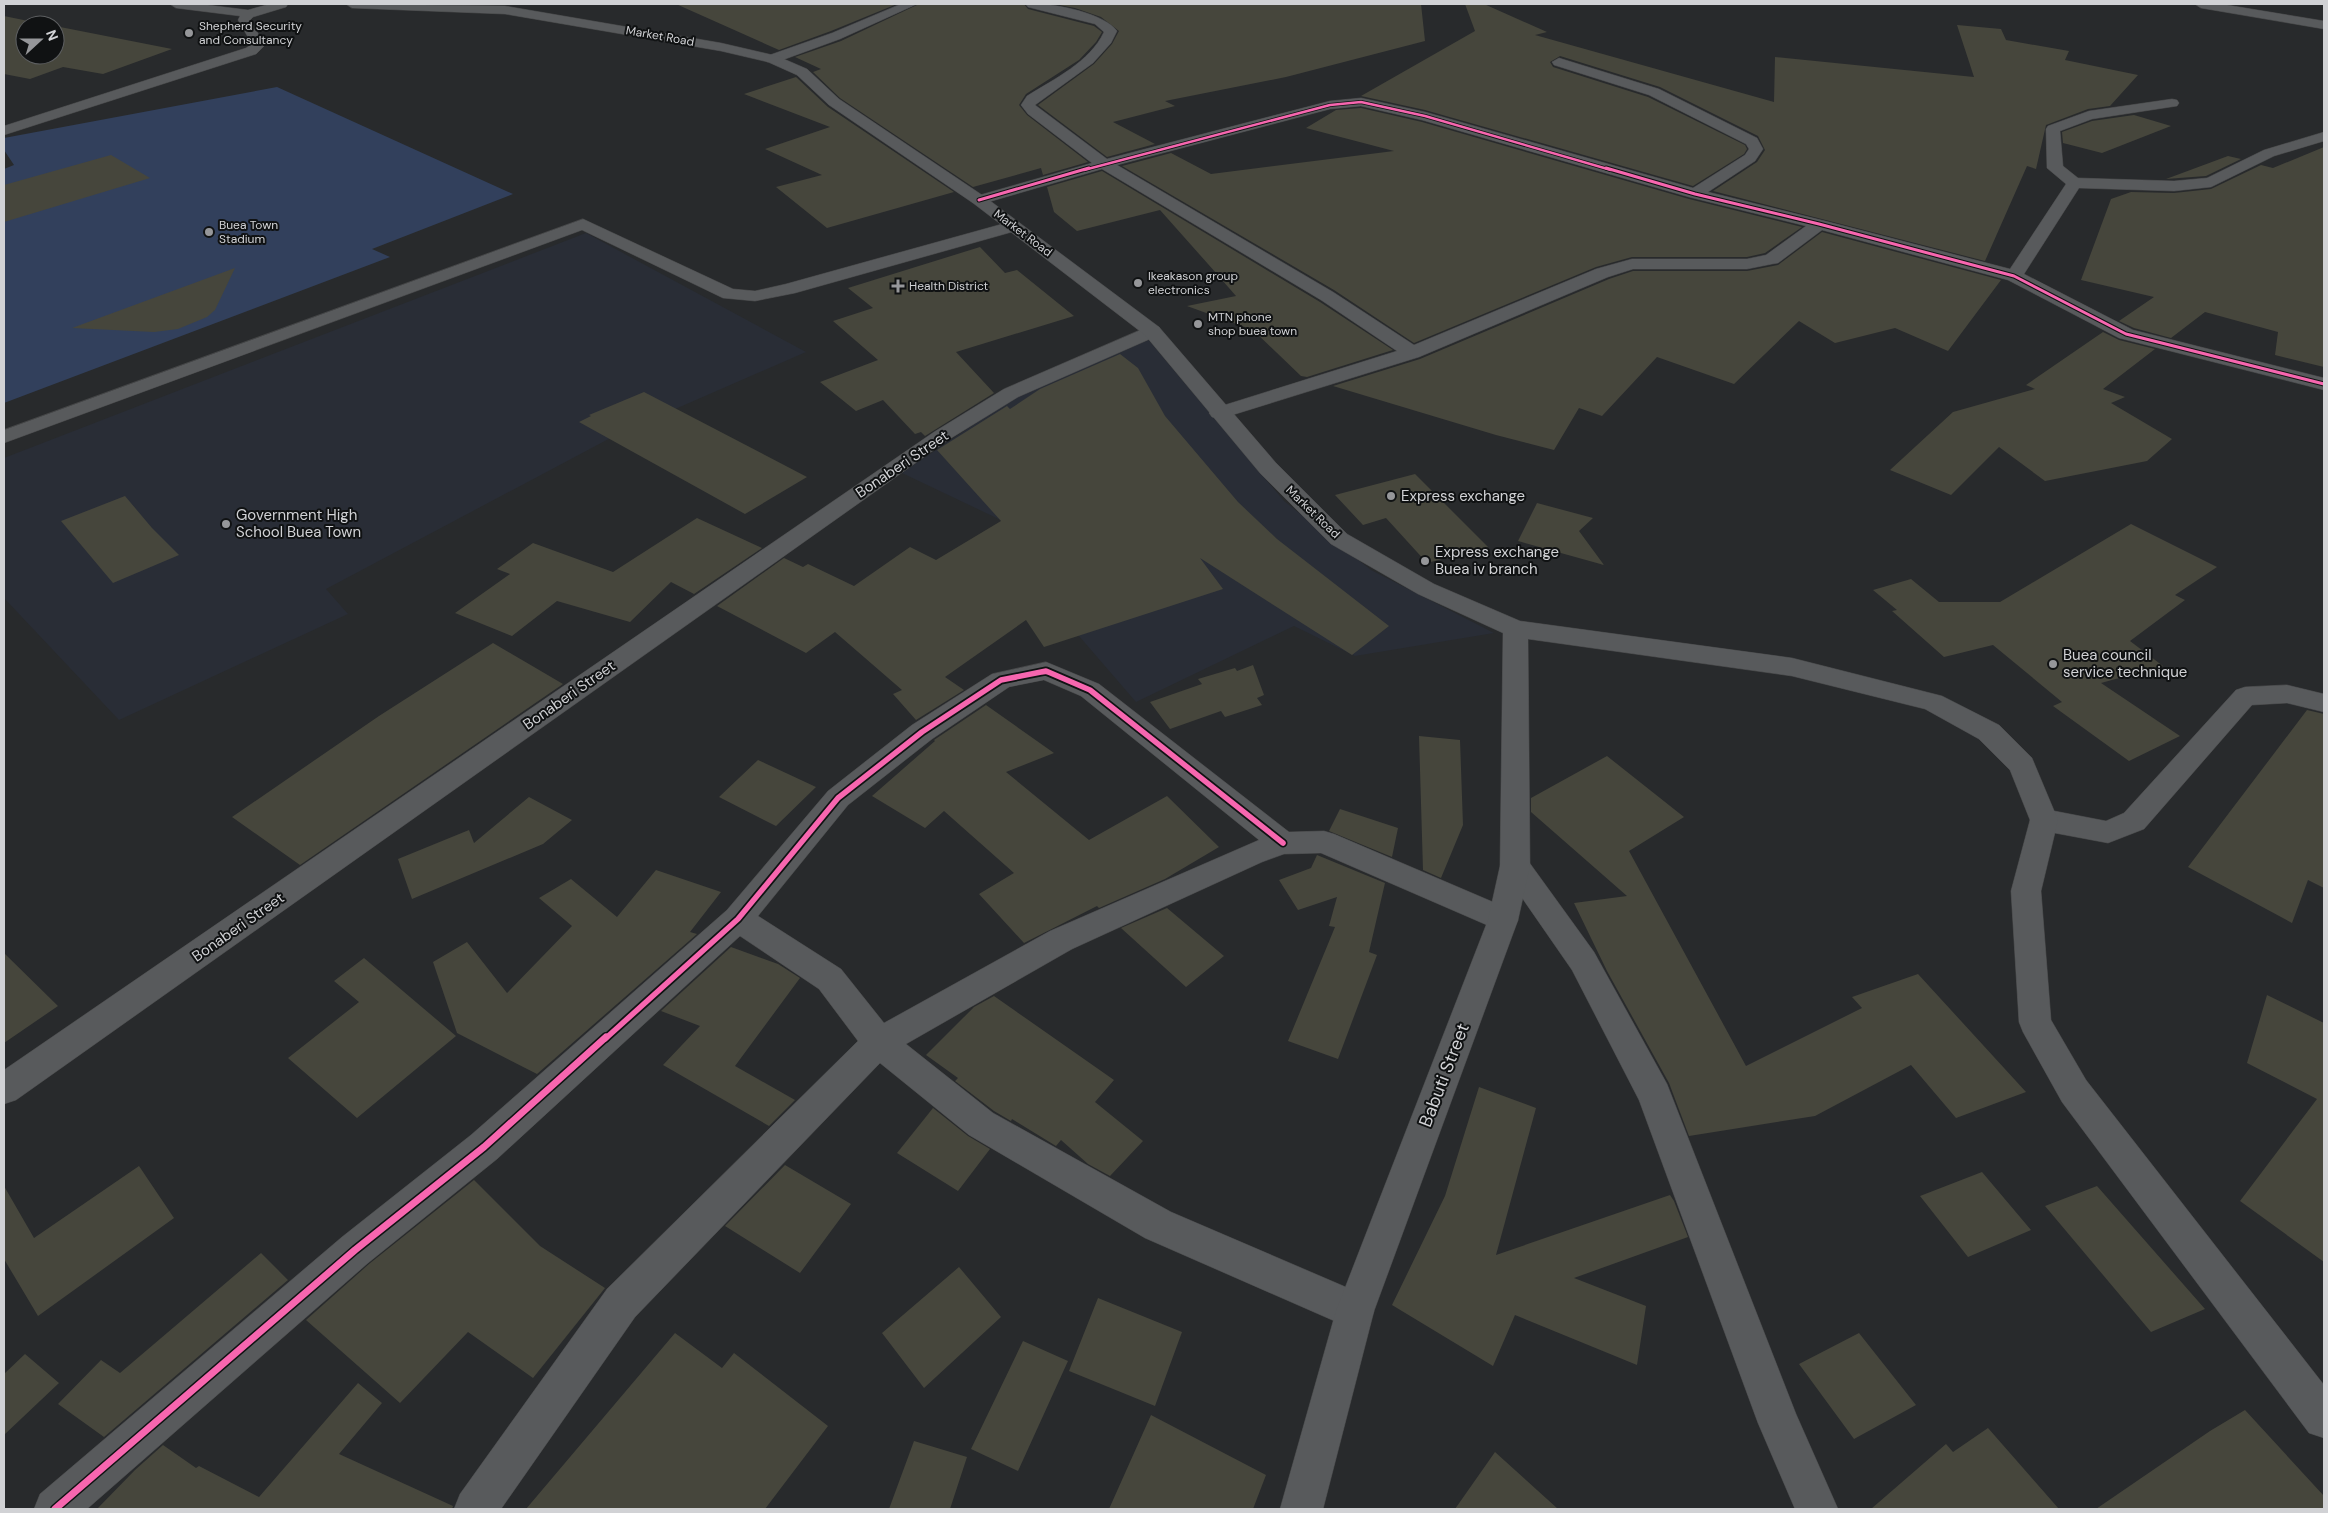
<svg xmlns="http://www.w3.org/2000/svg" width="2328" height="1513" viewBox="0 0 2328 1513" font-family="'DM Sans',sans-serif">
<rect width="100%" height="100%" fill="#282a2c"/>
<!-- built -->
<path fill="#292d36" d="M586,233l220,119 -188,82 -292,155 22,25 -229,106 -115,-122v-140z
M1146,337l138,164 87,69 123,63 -139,23 -61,-30 -158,76 -114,-132 4,-38 -124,-59 121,-82z"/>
<!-- green -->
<path fill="#32405c" d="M277,87l236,107 -141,55 18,8 -386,146v-234l10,-4 -10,-15v-12z"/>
<!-- building -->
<path fill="#46463c" d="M676,4h221l-66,27 -52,19z
M919,4h105l4,5 66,17 8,6 -6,10 -17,18 -53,34 -7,11 8,10 61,47 -45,13 -2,-7 -68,19 -133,-89 -27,-26 8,-3 -26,-12 46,-16z
M1054,4h367l4,37 -139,36 -121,24 10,5 -62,16 42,22 -48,13 -69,-52 56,-41 18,-20 7,-13 -18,-14 -26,-9z
M1465,4h19l63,28 -12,3 239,67 1,-45 199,20 -17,-52 44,4 5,11 63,11 -4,9 73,15 -28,31 -22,3 -42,16 -10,44 -9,-3 -42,95 -272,-70 44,-29 8,-12 -7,-14 -98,-49 -100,-31 -10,6 3,5 95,30 97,48 2,4 -3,5 -51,32 -268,-76 -64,-14 114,-65z
M4,16l44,9h-23v30h30v-29l117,23 -69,25 -40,-7 -33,12 -26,-5z
M796,77l32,30 126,85 -127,36 -51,-41 46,-12 -57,-26 65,-22 -86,-33z
M1361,108l61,14 267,77 113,28 -37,26 -18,4h-115l-36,10 -182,76 -80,-53 -212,-124 49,-13 40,21 183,-23 -88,-23 30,-18z
M2134,115l37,11 -69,27 -39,-10 -1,-11 30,-11z
M2324,147v220l-49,-12 3,-23 -73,-20 -34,26 -37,-10 -15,-7 35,-24 -73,-17 30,-81 20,-7 43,1 37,-4 50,-24 12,3z
M111,155l39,23 -146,44v-37z
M2228,156l13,3 -35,17 -40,3z
M1102,171l218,131 73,48 -86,27 -6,-1 -48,-46 -66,-24 49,-10 -14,-16 -4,-8 -2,1 -56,-63 -83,21 -23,-19 -7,-25z
M1822,232l179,48 -53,71 -53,-23 -60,15 -36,-22 -65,63 -77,-27 -55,59 -23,-8 -25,42 -58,-15 -163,-49 87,-27 189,-80 24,-8h114l31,-6z
M980,247l25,26 12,-3 57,46 -118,36 38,41 -69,43 -4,-4 -6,2 -32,-34 -27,11 -36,-29 58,-22 -45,-39 40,-13 -25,-20z
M235,268l-20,42 -8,7 -29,12 -24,3 -82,-4z
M2103,332l16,8 36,9 -52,40 22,8 -14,6 61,36 -25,22 -102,20 -46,-34 -48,48 -61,-25 63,-58 82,-23 -9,-4z
M1120,354l18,14 27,48 73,86 39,37 112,87 -37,29 -152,-97 23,31 -179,58 -18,-27 -81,57 19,13 -48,30 -23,-26 9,-4 -67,-58 -29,21 -89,-47 67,-48 19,9 5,-3 46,22 56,-39 26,13 65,-39 -64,-71 70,-44 3,3 30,-20z
M644,392l163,85 -62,37 -166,-92 12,-6 -2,-1z
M1415,474l73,73 -61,16 -41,-45 -23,7 -28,-30z
M125,496l27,32 27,27 -66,28 -52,-62z
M1537,503l56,15 -14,13 25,34 -86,-24z
M697,518l65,30 -68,46 -23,-12 -41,40 -73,-21 -45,35 -57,-23 55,-39 -13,-5 36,-26 80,29z
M2131,524l86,43 -42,28 10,5 -55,41 33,25 -62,17 79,53 -51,25 -76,-55 9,-4 -69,-57 -49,12 -52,-46 5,-1 -24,-20 38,-11 28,23h61z
M493,643l70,41 -263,181 -68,-48 147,-101z
M1253,665l11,30 -7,3 5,7 -37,12 -4,-6 -51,18 -20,-27 52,-18 -4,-5 37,-11 2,3z
M986,705l68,48 -48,19 83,68 78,-44 52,51 -54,32 -66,29 -2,-2 -73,37 -45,-49 35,-21 -70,-62 -19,17 -53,-32 63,-55 -1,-1z
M2307,710l17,4v174l-16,-8 -16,43 -104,-56z
M1419,736l41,4 3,85 -22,53 -18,-8z
M1607,756l77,61 -55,34 117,215 116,-58 -10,-11 66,-23 108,118 -70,26 -45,-53 -96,51 -126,20 -20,-53 -62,-112 -33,-68 53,-7 -96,-84v-14z
M758,760l58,27 -40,39 -57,-29z
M529,797l43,23 -29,24 -131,55 -14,-40 71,-29 5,13z
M1340,809l58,19 -6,29 -63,-26z
M1317,855l68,28 -16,69 8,3 -39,104 -50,-18 47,-114 -6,-1 8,-29 -39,13 -19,-30 32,-12z
M656,870l65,22 -31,40 7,2 -160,140 -80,-41 -24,-71 34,-20 40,51 65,-67 -33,-28 32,-19 46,38z
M1167,908l57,48 -38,31 -65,-59z
M731,947l47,17 22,14 -65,88 60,34 -26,26 -106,-61 37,-39 -39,-15z
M4,953l54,53 -54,37z
M364,958l92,78 -99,82 -69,-60 71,-56 -25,-21z
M2267,995l57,28v239l-84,-61 77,-102 -70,-36z
M994,996l120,84 -19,22 48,39 -33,35 -22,-12 -27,-24 -5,6 -44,-27 -1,2 -17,-10 -39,-30 3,-3 -32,-23 48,-48z
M1479,1087l57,21 -40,147 174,-60 4,6 14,36 -114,41 72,28 -9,59 -122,-50 -22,51 -101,-61 53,-109z
M933,1108l35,28 22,13 -32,42 -61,-38z
M785,1165l66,39 -51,69 -75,-47z
M139,1166l35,52 -136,98 -34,-57v-73l30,52z
M1982,1172l49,58 -63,27 -48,-61z
M474,1180l66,66 65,42 -72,90 -65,-46 -68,71 -94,-83 63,-56z
M2097,1186l108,123 -54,23 -106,-126z
M261,1253l27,27 -184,157 -46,-33 43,-44 19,13z
M959,1267l42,50 -77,71 -42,-55z
M1098,1298l84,34 -27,74 -86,-35z
M675,1333l47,35 12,-15 94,73 -63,83h-239z
M1859,1333l57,72 -62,34 -55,-75z
M1023,1341l45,20 -50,110 -47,-22z
M25,1354l34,29 -55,52v-61z
M358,1383l24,20 -43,51 114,52 -1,3h-355l38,-39 28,-25 33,23 3,-2 60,31z
M2245,1410l79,86v13h-228l114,-78z
M1151,1415l115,60 -13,34h-144z
M1988,1428l71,81h-188l75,-65 7,8z
M914,1441l53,16 -17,52h-61z
M1495,1452l63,57h-103z"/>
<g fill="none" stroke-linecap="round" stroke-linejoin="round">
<!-- street casing -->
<g stroke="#444546" stroke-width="1">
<path id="street" d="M170,4h30l48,6 22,-6h18l-2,3 -33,10 -3,3 15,25 -9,9 -252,81v-9l242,-78 6,-4 -14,-24 2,-4 -64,-8z
M901,4h16l-77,35 -63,23h-10l-2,-3 2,-3 65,-23z
M1026,4c23,-2 77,8 91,27l-6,12 -18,20 -58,42 72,54 223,-58 31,-3 64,14 268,76 52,-33 4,-6 -3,-5 -97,-49 -95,-30 -2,-3 7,-4 100,31 98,49 6,11 -8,12 -47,31 117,29 185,48 56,-85 -19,-16 -1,-39 2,-3 41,-15 83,-12 5,1 2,3 -2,3 -85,13 -32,12 3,35 15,12 96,3 33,-3 57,-28 60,-18v9l-50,15 -63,31 -37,4 -95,-3 -55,86 109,56 191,48v12l-205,-52 -111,-58 -186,-50 -44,33 -6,1 -25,5h-114l-25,8 -189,80 -193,60 -7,2 -7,-2 -3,-4 3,-4 185,-58 -76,-51 -219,-131 -117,34h-12l-2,-3 2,-3 119,-34 -64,-49 -7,-9 6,-9c27,-17 63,-34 77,-64l-9,-8 -67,-17zM1361,106l61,14 267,77 117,29 -40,29 -19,4h-115l-36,10 -182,76 -81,-53 -216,-127 213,-56z
M2195,4h26l103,17v8l-123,-21z
M583,219l150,70 22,2 31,-7 227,-63 6,1 2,4 -2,4 -224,63 -40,8 -32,-3 -141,-68 -578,213v-13z
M1152,325l7,2 2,4 -2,4 -141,62 -70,43 -932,660 -12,4v-34l930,-638 70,-43z
M1046,662l53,22 190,148 35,-1 10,3 180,77 4,9 -4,9 -11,3 -182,-79 -37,1 -22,8 -190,87 -166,95 87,69 178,99 198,85 5,14 -5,14 -14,5 -210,-92 -176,-103 -89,-72 -245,254 -134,192h-47l6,-15 147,-205 251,-248 -39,-52 -79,-53 -243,223 -129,104 -281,246h-53l6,-15 302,-257 129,-102 256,-225 101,-119 84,-66 80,-51zM1044,680l37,16 178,144 -209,91 -166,92 -43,-54 -83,-53 90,-111 84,-66 77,-52z
M2287,685l37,9v18l-37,-9 -35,2 -108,124 -36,14 -64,-12 -10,-3 -4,-8 4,-8 10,-3 62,12 18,-8 112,-123 9,-3z
M1515,854l11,4 68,94 73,132 129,330 42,95h-43l-37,-86 -119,-323 -67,-130 -72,-104 4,-8z"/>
</g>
<!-- secondary casing -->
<g stroke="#444546" stroke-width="1">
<path id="secondary" d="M346,4l159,2 216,37 56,13 30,13 32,30 146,98 174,130 117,136 71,71 87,50 86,37 272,37 150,38 57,29 33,33 26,62 -17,71 10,129 35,60 238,305v53l-15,-5 -247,-331 -39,-70 -4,-10 -8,-131 19,-71 -20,-50 -31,-31 -54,-30 -133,-33 -264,-37 2,227 -12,54 -144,391 -51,198h-43l56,-198 152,-391 12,-54 3,-233 -85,-39 -87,-50 -71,-71 -115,-138 -172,-132 -144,-98 -32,-30 -29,-13 -47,-11 -216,-37 -153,-6z"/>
</g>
<!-- street -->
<use href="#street" fill="#585a5c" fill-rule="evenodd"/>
<!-- secondary -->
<use href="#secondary" fill="#585a5c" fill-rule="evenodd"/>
<!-- cycleway-far4 casing -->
<g stroke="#101213" stroke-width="4">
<path id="cycleway-far4" d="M1084,170l246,-65 31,-3 64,14 186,54"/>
</g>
<!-- cycleway-far3 casing -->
<g stroke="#101213" stroke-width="5">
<path id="cycleway-far3" d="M1606,168l89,26 124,30 195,52 112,58 198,50
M979,200l110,-32"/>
</g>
<!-- cycleway-far2 casing -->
<g stroke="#101213" stroke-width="7">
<path id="cycleway-far2" d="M1042,672h6"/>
</g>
<!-- cycleway-far1 casing -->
<g stroke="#101213" stroke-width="9">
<path id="cycleway-far1" d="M605,1039l133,-120 100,-121 84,-66 79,-52 45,-9 44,19 193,153"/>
</g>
<!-- cycleway casing -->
<g stroke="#101213" stroke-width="10">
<path id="cycleway" d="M55,1509l300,-259 129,-103 122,-110"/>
</g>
<!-- cycleway-far4 -->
<use href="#cycleway-far4" stroke="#f766af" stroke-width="2.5"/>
<!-- cycleway-far3 -->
<use href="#cycleway-far3" stroke="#f766af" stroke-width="3"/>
<!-- cycleway-far2 -->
<use href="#cycleway-far2" stroke="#f766af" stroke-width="4.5"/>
<!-- cycleway-far1 -->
<use href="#cycleway-far1" stroke="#f766af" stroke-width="5.5"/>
<!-- cycleway -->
<use href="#cycleway" stroke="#f766af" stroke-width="7"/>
</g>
<!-- markers -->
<g fill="#96979a" stroke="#101213" stroke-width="2">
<circle cx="189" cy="33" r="5"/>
<circle cx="209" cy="232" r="5"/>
<circle cx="1138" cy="283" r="5"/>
<path d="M895.5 278.5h5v5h5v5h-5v5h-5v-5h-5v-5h5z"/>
<circle cx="1198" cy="324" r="5"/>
<circle cx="1391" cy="496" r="5"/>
<circle cx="226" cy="524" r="5"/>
<circle cx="1425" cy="561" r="5"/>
<circle cx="2053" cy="664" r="5"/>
</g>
<g text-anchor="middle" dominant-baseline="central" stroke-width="4" stroke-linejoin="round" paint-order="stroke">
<!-- far-poi labels -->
<g font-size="12" fill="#d1d2d5" stroke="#101213" text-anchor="start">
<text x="199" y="26">Shepherd Security<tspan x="199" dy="14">and Consultancy</tspan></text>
<text x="219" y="225">Buea Town<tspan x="219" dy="14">Stadium</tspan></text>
<text x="1148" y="276">Ikeakason group<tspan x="1148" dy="14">electronics</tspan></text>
<text x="909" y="286">Health District</text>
<text x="1208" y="317">MTN phone<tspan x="1208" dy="14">shop buea town</tspan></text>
</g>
<!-- far-street labels -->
<g font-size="12" fill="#d1d2d5" stroke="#101213">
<text transform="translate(660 36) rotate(10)">Market Road</text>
<text transform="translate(1023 233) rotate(37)">Market Road</text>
<text transform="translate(1313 512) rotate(44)">Market Road</text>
</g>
<!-- street labels -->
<g font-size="15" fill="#d1d2d5" stroke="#101213">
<text transform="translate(902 464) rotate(-34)">Bonaberi Street</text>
<text transform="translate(569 695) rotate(-35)">Bonaberi Street</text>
<text transform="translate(238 927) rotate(-35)">Bonaberi Street</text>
</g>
<!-- poi labels -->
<g font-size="15" fill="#d1d2d5" stroke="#101213" text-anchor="start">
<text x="1401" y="496">Express exchange</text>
<text x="236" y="515">Government High<tspan x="236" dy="17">School Buea Town</tspan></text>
<text x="1435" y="552">Express exchange<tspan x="1435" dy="17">Buea iv branch</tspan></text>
<text x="2063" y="655">Buea council<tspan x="2063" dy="17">service technique</tspan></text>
</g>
<!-- near-street labels -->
<g font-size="18" fill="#d1d2d5" stroke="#101213">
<text transform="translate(1444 1075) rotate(-69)">Babuti Street</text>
</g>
</g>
<!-- border -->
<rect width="2328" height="1513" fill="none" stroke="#d1d2d5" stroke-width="10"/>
<!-- north arrow -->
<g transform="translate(40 40) rotate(69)"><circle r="24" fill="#101213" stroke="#5d5f61"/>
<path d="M0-4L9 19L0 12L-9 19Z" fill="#96979a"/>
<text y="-8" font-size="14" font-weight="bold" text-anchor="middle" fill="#d1d2d5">N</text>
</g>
</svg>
